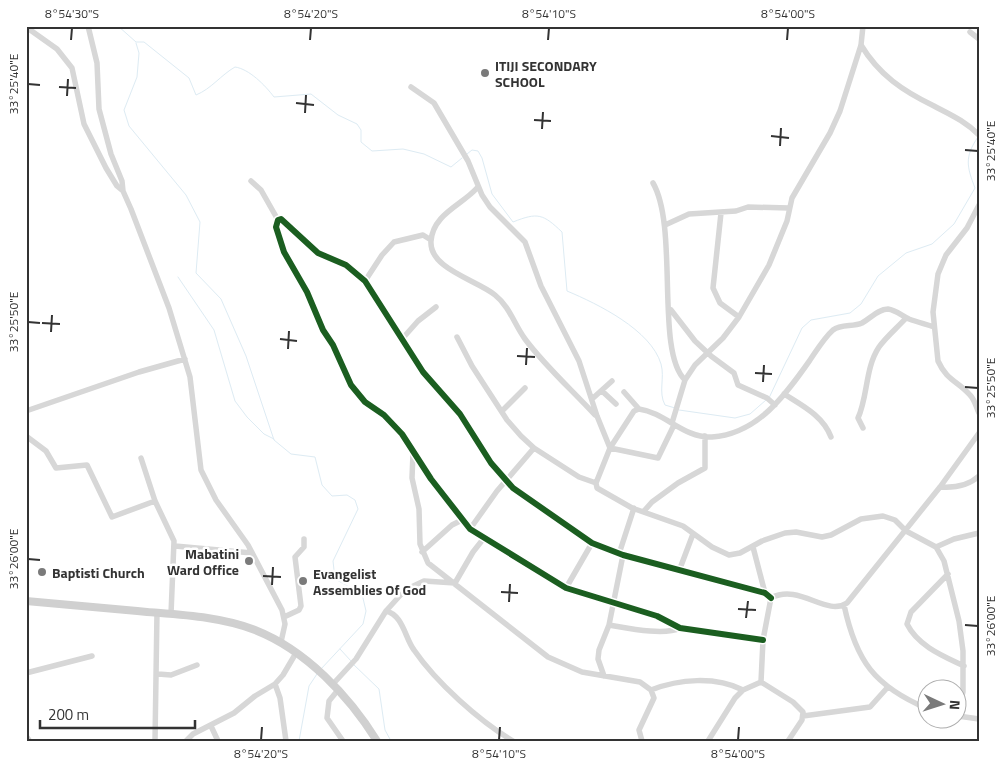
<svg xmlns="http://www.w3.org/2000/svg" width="1005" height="767" viewBox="0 0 1005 767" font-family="'Titillium Web',sans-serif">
<rect width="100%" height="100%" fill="#fff"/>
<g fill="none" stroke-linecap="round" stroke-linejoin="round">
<!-- stream -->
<path stroke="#ddebf3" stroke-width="1" d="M118,26l18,16h8l45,36 7,17c15,-6 25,-20 39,-28 14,2 30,18 39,30l37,-3 27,21 19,9 4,6v12l11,9 31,-2 21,5 27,13 11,-9
M136,43l3,10 -2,24 -13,33 5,16 57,69 14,27 -4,51 25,26 25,57 28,84 17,14 24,3 7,28 10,11 15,-1 8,5 3,9 -25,52 2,18 27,15 4,17 -3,13 -42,45
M467,154l5,-4 6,1 4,7 10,36 21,28c25,-10 30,-8 49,10l5,59c31,13 84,39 94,73 4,14 -3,28 4,41l10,3
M178,277l36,53 21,71 12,16 17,17 10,5
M769,398l33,-70 9,-8 39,-7 11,-9 17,-28 28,-23 26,-9 22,-20 21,-36c-8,-21 -11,-31 3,-51
M679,410l56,8 15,-4 16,-14
M340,649l11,12
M353,664l26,25 6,41 6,11
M299,741l10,-55 8,-12"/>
<!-- street -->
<path stroke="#d7d7d7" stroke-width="5.5" d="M88,26l9,37 2,46 12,45 11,27 1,10
M26,27l31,22 15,19 12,56 22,44 11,18 6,5 8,18 38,99 21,69 11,93 15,30 32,45 34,65 3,14 -4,18
M970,32l9,7
M861,45c18,30 42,46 73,61 17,9 31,15 45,29
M411,87l23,16 34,58 14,34 8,12 35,35 16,44 38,75 18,55 13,32 -14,35 1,5 35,20 51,18 29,21 17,8 11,-2 22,-12 23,-8 11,-1 26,5 9,-2 30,-16 22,-3 12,4 11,11 30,16 8,14 15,60 4,30v41l-5,18
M251,181l10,9 17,30
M653,183c26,45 2,169 32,197
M477,188c-15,17 -44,26 -46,53 -2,28 46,39 64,54 15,12 19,29 30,44 20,27 47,51 70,76
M979,205l-12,23 -21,27 -8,19 -5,38 5,49c9,20 20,20 32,34 5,5 6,12 9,18
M721,213l-8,75 7,15 19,14
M665,225l24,-11 47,-3 12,-4 41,1
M365,281l17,-26 12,-13 29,-7 8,5
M671,310l24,31 16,15 23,17 4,12 29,13 8,7
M457,337l15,29 35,54 14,16 13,12 45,29 17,6
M402,339l16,-18 18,-14
M602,391l14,13
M624,392l15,17
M784,394c19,12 39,22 47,43
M592,399l20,-18
M26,411l113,-39 46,-13
M502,411l23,-23
M672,423l13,-43 10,-15 28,-27 16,-21 30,-52 18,-44 5,-23 38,-65 10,-22 21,-66 2,-19
M674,425l-16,33 -48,-10 24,-37 5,-2c27,4 44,29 73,28 46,-3 74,-43 98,-77 7,-10 14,-22 23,-30 8,-6 20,-3 29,-7 9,-5 16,-14 26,-14 8,1 14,7 21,10 8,3 16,5 25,8
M863,428l-5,-10c10,-22 7,-50 21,-71 7,-10 19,-20 27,-29
M26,436l20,15 10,17 31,-3 25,52 43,-16
M413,453l-1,25 7,31 1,35 8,19 120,94 34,15 58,10 11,8 3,8 -15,32 3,11
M141,458l14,43 19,40 -3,73
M940,487c14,1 28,-1 39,-11
M644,511l8,-9 26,-19 27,-15v-32
M470,529l27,-38 37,-43
M175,546l77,7
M753,547l12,46
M936,547l18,-8 25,-6
M422,552l30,-27 10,-5
M619,554l15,-46
M679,571l14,-37
M948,574l-37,38 -4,12c11,22 36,32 57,42
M566,588l26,-45
M844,605c12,56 30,81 84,104
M386,611c17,4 19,27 28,39 22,32 65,71 99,91
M284,617l15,-7 2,-4 -6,-49 9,-10v-8
M609,625c18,3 55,11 71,3
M763,640l-83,-12 -23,-12 -91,-28 -96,-59 -39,-50 -29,-45 -18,-19 -19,-13 -14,-17 -18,-40 -10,-15 -16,-38 -23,-40 -8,-25 2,-7 3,-1 37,34 28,12 19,16 58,91 37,42 31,49 22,25 79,55 31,12 142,38 6,5
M26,673l66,-17
M158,674l13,1 26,-10
M604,676l-6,-17 1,-9 10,-25 14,-70
M761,682l32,20 10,10 -1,8 -14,21
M275,684l5,14 6,43
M333,684l23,-25 30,-48 19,-21 19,-9 31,2 18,-31 11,-14
M338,690l-9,11 -2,17 16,23
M651,690c28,-11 64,-14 92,0
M803,716l67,-9 17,-19
M958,716l21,3
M211,726l7,15
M155,741l2,-129
M186,741l7,-7 41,-21 21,-17 20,-12 8,-9 13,-22
M708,741l27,-43 8,-8 18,-8 2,-42 8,-42c29,-15 55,19 76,5l93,-116 39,-54"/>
<!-- secondary -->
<path stroke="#d0d0d0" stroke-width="8" d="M26,601c41,4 81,7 121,11 36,3 75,5 108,18 51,20 94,66 122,111
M26,738l2,3"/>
<!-- cycleway casing -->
<g stroke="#fff" stroke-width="9">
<path id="cycleway" d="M763,640l-83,-12 -23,-12 -91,-28 -96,-59 -39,-50 -29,-45 -18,-19 -19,-13 -14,-17 -18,-40 -10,-15 -16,-38 -23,-40 -8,-25 2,-7 3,-1 37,34 28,12 19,16 58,91 37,42 31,49 22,25 79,55 31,12 142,38 6,5"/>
</g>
<!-- cycleway -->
<use href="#cycleway" stroke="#1b5e20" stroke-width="6"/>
</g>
<!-- ticks -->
<path fill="none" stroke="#333" stroke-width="2" d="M71,40l1,-12M310,40l1,-12M548,40l1,-12M787,40l1,-12M28,84l12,1M59,87l17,1M67,96l1,-17M296,103l18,2M305,113l1,-18M534,120l17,1M542,129l1,-17M771,136l18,2M780,146l1,-18M965,150l13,1M28,322l12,1M42,323l18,1M51,332l1,-17M280,339l17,2M288,349l1,-18M517,356l18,1M526,365l1,-17M755,373l17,1M763,382l1,-17M965,387l13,1M28,559l12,1M263,576l18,1M272,585l1,-18M501,592l17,1M509,602l1,-18M738,609l18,1M746,618l2,-17M965,625l13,1M261,740l1,-13M499,740l1,-13M738,740l1,-13"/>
<!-- markers -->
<g fill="#7a7a7a" stroke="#fff" stroke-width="2">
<circle cx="485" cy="73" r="5"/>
<circle cx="249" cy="561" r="5"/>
<circle cx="42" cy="572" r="5"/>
<circle cx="303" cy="581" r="5"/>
</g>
<g text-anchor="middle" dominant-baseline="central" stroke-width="5" stroke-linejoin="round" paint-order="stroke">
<!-- poi labels -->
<g font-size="14" font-weight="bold" fill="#333" stroke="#fff" text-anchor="start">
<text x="495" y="65">ITIJI SECONDARY<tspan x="495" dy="16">SCHOOL</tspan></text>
<text x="239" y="553" text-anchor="end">Mabatini<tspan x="239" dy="16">Ward Office</tspan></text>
<text x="52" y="572">Baptisti Church</text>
<text x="313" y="573">Evangelist<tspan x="313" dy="16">Assemblies Of God</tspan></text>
</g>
</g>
<!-- border -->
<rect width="1005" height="767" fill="none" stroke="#ffffff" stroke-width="55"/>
<!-- north arrow -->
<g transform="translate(942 704) rotate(94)"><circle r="24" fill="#ffffff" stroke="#adadad"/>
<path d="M0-4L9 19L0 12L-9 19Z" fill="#7a7a7a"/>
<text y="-8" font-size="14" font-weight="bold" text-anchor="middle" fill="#333333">N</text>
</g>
<!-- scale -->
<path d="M40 720v8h155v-8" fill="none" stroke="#333333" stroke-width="2.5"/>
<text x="48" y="720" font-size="15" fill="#333333" stroke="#ffffff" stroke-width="4" paint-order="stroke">200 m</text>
<rect x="28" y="28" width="950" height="712" fill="none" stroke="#333" stroke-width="2"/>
<g font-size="12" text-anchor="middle" fill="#333">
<text x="72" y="18">8°54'30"S</text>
<text x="311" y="18">8°54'20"S</text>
<text x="549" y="18">8°54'10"S</text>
<text x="788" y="18">8°54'00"S</text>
<text transform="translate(14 84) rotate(-90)" y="4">33°25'40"E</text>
<text transform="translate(991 151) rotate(-90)" y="4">33°25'40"E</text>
<text transform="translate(14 322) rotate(-90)" y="4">33°25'50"E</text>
<text transform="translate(991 388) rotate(-90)" y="4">33°25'50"E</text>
<text transform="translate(14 559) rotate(-90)" y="4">33°26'00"E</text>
<text transform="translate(991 626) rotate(-90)" y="4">33°26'00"E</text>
<text x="261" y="758">8°54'20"S</text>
<text x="499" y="758">8°54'10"S</text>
<text x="738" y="758">8°54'00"S</text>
</g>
</svg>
